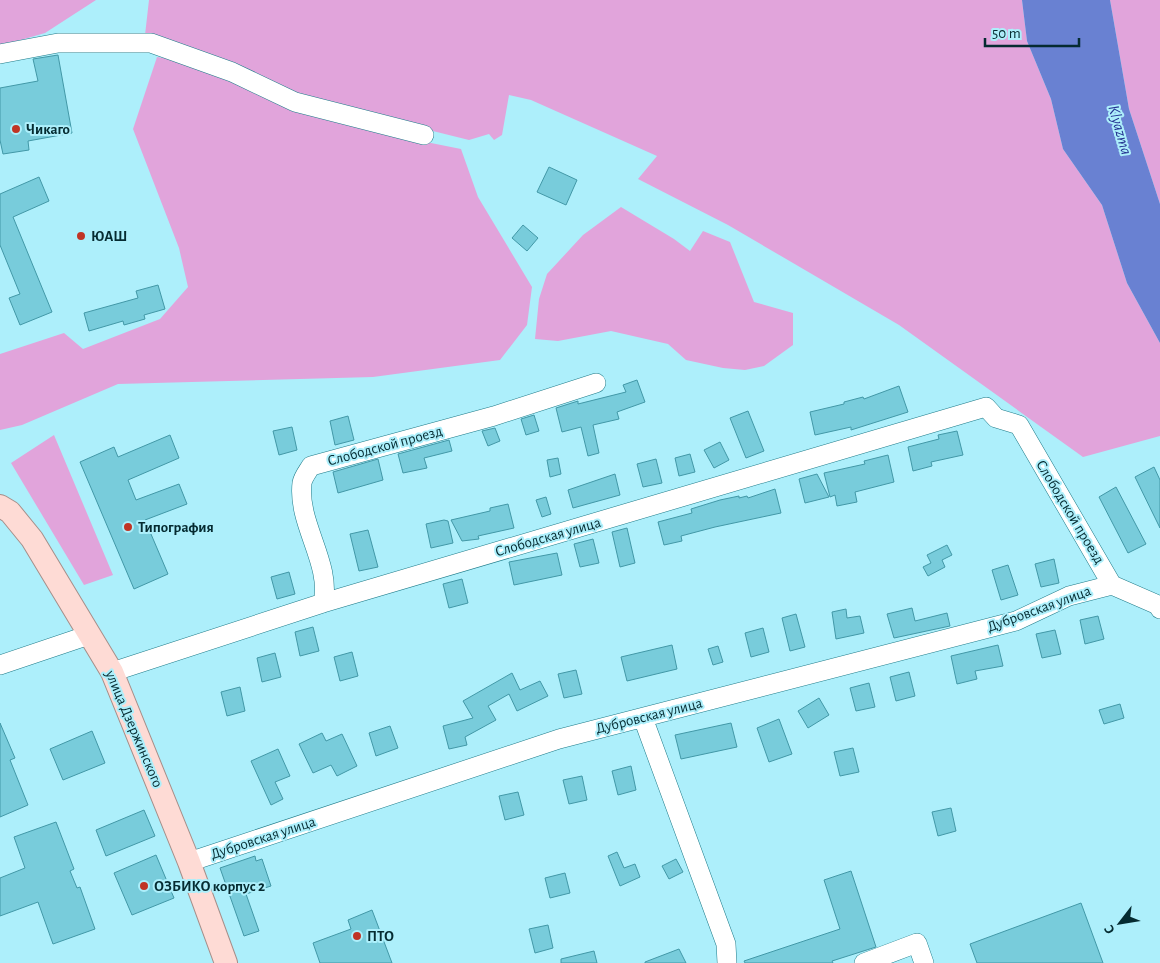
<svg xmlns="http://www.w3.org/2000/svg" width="1160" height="963" viewBox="0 0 1160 963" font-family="'Alegreya Sans',sans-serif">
<rect width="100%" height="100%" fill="#adeffb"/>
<!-- green -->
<path fill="#e1a4db" d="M0,0h96l-51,33 -45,13z
M149,0h873l5,41 24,58 12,50 39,56 25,78 33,60v93l-77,21 -184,-132 -171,-100 -90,-46 19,-23 -126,-56 -22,-5 -7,40 -8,5 -5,-6 -20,6 -161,-40 -163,-65z
M1110,0h50v204l-31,-95z
M157,57l21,3 208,74 75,15 17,48 54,90 -5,38 -27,35 -127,17 -255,7 -96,41 -22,5v-76l64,-21 19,16 77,-30 28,-32 -9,-39 -46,-119z
M621,207l53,32 16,12 13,-20 27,11 24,60 39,11v32l-29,21 -19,4 -22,-2 -37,-8 -18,-16 -57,-13 -53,10 -23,-2 4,-40 8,-25 36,-39z
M54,435l59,140 -29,10 -73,-122z"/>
<!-- water -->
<path fill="#6981d2" d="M1022,0h88l19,109 31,95v139l-33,-60 -25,-78 -39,-56 -12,-50 -24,-58z"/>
<!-- building -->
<path fill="#78ccdb" stroke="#4298a7" d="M58,55l14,78 -44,8 1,9 -26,4 -3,-14v-52l38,-7 -5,-22z
M549,167l28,13 -11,25 -29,-13z
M39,177l10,24 -36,16 39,95 -32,13 -11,-27 11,-4 -20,-49v-51z
M523,225l15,13 -11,13 -15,-13z
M158,285l7,24 -21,6 1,4 -21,6 -1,-4 -34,10 -5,-18 54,-15 -2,-7z
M637,380l8,22 -28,10 2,7 -26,6 6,28 -11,3 -7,-29 -19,5 -6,-24 22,-7v3l48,-12 -3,-7z
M899,386l9,26 -57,18v-3l-36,8 -5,-23 34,-8v-2l19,-5 1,2z
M748,411l16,40 -18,7 -16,-40z
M534,415l5,16 -13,4 -5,-16z
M348,416l6,24 -19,5 -5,-24z
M292,427l5,23 -18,5 -6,-24z
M495,428l5,13 -12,5 -6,-15z
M957,431l6,24 -32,7 1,4 -19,5 -5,-24 31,-8 -1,-4z
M170,435l9,23 -51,22 8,20 43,-16 8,20 -42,16 23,54 -34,15 -54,-127 34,-15 4,10z
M449,440l3,11 -28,7 3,10 -24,5 -5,-19z
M720,442l9,18 -15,8 -10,-18z
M690,454l5,18 -16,4 -4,-18z
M888,455l6,27 -39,10 2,10 -20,4 -2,-11 -5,2 -6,-24 41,-9 -1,-3z
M558,458l3,16 -11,3 -3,-17z
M378,459l5,21 -45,13 -5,-21z
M656,459l6,24 -19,4 -6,-23z
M1154,467l6,13v48l-25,-51z
M615,474l5,21 -47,13 -5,-18z
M817,474l12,23 -24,6 -6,-24z
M1116,487l30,57 -18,9 -29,-56z
M775,489l6,24 -66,14 -34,9 1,5 -18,4 -6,-23 34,-9 -1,-4 29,-9 19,-4v2l8,-2 1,2z
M546,497l5,17 -9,3 -6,-17z
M508,504l6,24 -36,8 1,3 -17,2 -11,-21 39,-9v-3z
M444,520l4,1 5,22 -22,5 -5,-24z
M627,528l8,35 -15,4 -8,-35z
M368,530l10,37 -19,4 -9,-37z
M593,539l6,24 -19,4 -6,-23z
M947,545l5,10 -10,5 3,7 -17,9 -5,-9 8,-4 -4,-8z
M557,553l5,22 -48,10 -5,-23z
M1054,559l5,24 -18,4 -6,-23z
M1008,565l10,30 -17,5 -9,-30z
M289,572l6,22 -18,5 -6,-22z
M462,579l6,24 -19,5 -6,-24z
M912,608l3,13 32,-8 3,13 -56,12 -7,-24z
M846,609l1,9 13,-2 4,17 -28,6 -4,-27z
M796,614l9,33 -15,4 -8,-33z
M1098,616l6,23 -19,5 -5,-24z
M313,627l6,24 -19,5 -5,-24z
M763,628l6,24 -18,5 -6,-24z
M1055,630l6,24 -19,4 -6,-24z
M672,645l5,24 -50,12 -6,-24z
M998,645l5,21 -28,5 2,8 -20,5 -6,-28z
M718,646l5,16 -10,3 -5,-16z
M352,652l6,24 -18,5 -6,-24z
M275,653l6,24 -19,5 -5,-24z
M576,670l6,24 -18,4 -6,-24z
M909,672l6,24 -19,5 -6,-24z
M512,673l8,17 20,-9 8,15 -31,15 -8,-17 -21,12 8,14 -31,17 2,8 -18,4 -6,-23 30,-8 -10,-17z
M869,683l6,24 -19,4 -6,-23z
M240,687l5,24 -18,5 -6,-24z
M819,698l10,17 -21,13 -10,-17z
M1120,704l4,14 -20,6 -5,-14z
M779,719l13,35 -23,8 -12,-34z
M0,723l15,35 -5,2 18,45 -28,12z
M731,723l6,24 -56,12 -6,-24z
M390,726l8,22 -22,8 -7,-23z
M92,731l13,32 -42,17 -13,-31z
M322,733l4,8 16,-7 15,32 -20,10 -6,-11 -18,8 -14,-29z
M853,748l6,24 -19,4 -6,-24z
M278,749l12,27 -15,6 8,17 -12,6 -20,-44z
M631,766l5,24 -18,5 -6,-24z
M582,776l5,24 -18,4 -6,-24z
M518,792l6,23 -19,5 -6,-24z
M951,808l5,23 -18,5 -6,-24z
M144,810l11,26 -49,20 -10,-26z
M56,822l18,47 -4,2 7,17 3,-1 15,42 -42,15 -15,-42 -38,14v-38l25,-10 -11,-31z
M617,852l7,16 11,-4 5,13 -20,9 -12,-30z
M156,855l18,43 -42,17 -18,-42z
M255,856l1,5 6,-2 9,27 -25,8 13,37 -15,5 -24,-68z
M676,859l7,13 -14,7 -7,-13z
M851,871l25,76 -44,14 1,2h-88l-1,-2 96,-32 -16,-49z
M565,873l5,20 -20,5 -5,-20z
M1081,903l22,60h-126l-7,-19z
M372,910l20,53h-72l-7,-20 38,-14 -3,-9z
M548,925l5,23 -18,5 -6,-24z
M679,949l7,14h-41v-1z
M594,951l3,12h-36v-4z"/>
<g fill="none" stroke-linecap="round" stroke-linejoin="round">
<!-- minor casing -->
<g stroke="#1e7b89" stroke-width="20">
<path id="minor" d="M0,54l58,-11h93l81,29 63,30 129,33
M323,603c9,-40 -26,-79 -21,-120 1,-6 6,-12 9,-17l183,-50 102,-33
M0,665l89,-30
M112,672l211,-69 663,-196 10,11 23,7 93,160 46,20 2,4
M643,718l83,226 1,19
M189,862l370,-123 457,-118 53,-25 43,-11
M864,963l53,-20 7,20"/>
</g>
<!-- major casing -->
<g stroke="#a68e89" stroke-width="24">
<path id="major" d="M0,506l10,6 22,27 80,133 77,190 37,101"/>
</g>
<!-- minor -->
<use href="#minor" stroke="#fff" stroke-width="19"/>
<!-- major -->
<use href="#major" stroke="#fedbd5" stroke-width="22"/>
</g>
<!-- markers -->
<g fill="#c03425" stroke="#adeffb" stroke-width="2">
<circle cx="16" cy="129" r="5"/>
<circle cx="81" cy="236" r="5"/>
<circle cx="128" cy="527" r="5"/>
<circle cx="144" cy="886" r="5"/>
<circle cx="357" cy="936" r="5"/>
</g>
<g text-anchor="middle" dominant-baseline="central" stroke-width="4" stroke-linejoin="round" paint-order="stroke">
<!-- poi labels -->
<g font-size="15" font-weight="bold" fill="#052b31" stroke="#adeffb" text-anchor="start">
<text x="26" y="129">Чикаго</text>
<text x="91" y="236">ЮАШ</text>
<text x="138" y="527">Типография</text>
<text x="154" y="886">ОЗБИКО корпус 2</text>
<text x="367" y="936">ПТО</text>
</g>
<!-- street labels -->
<g font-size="15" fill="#052b31" stroke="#adeffb">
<text transform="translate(385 446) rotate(-15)">Слободской проезд</text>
<text transform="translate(1070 512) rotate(59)">Слободской проезд</text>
<text transform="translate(548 537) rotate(-16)">Слободская улица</text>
<text transform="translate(1039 609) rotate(-20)">Дубровская улица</text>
<text transform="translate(649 716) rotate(-14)">Дубровская улица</text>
<text transform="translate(134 729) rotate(67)">улица Дзержинского</text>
<text transform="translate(263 838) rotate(-18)">Дубровская улица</text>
</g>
<!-- water labels -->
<g font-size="16" font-style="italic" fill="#243391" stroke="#adeffb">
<text transform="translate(1120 130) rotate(74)">Klyazma</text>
</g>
</g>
<!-- north arrow -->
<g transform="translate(1120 923) rotate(239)" stroke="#adeffb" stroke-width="4" paint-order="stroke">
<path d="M0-4L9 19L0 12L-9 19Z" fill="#052b31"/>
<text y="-8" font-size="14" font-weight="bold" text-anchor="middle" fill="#052b31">С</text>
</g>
<!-- scale -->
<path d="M985 38v8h94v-8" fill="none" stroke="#052b31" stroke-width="2.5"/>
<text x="992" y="38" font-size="15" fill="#052b31" stroke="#adeffb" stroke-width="4" paint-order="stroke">50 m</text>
</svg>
